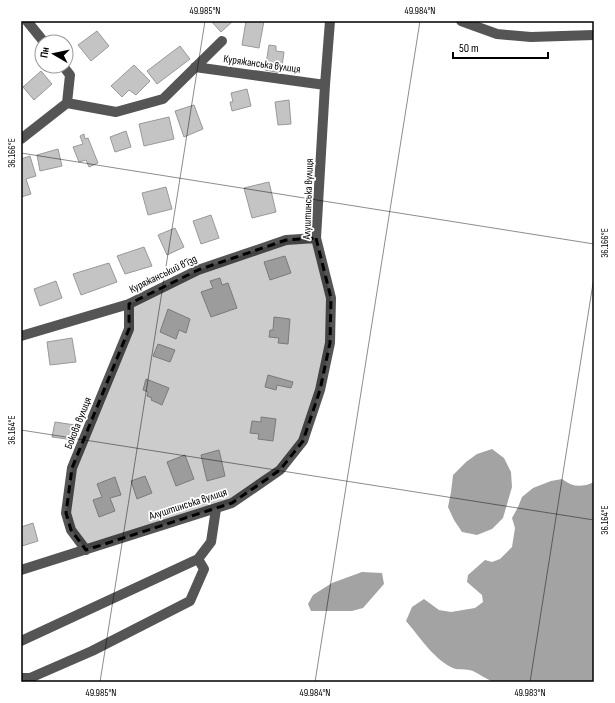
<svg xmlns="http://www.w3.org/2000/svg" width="615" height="703" viewBox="0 0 615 703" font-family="'Sofia Sans Condensed',sans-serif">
<rect width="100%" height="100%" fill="#fff"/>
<!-- water -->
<path fill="#a3a3a3" d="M492,449l12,9 7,14 1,15 -9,31 -11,11 -15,6 -15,-3 -8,-12 -6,-13 3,-15 2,-17 13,-13 11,-8z
M562,479c11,8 19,9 32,3v200h-85l-2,-1c-13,6 -23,-5 -34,-10 -7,-3 -16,0 -22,-4 -18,-9 -32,-31 -45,-46l6,-14 12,-8 15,11 12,2 24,-4 8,-6 -1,-7 -15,-13 1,-7 17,-15 7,2 8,-3 12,-12 3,-19 -3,-10 6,-11 4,-10 11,-9 18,-7z
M362,572l20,1 2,11 -21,24 -11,3h-41l-3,-7 5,-9 19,-12z"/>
<!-- building -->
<path fill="#c4c4c4" stroke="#999" d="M211,21h22l-12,11z
M246,21h18l-5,27 -17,-3z
M97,31l12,15 -18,15 -13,-16z
M269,45l7,1v5l8,1 -3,21 -16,-3z
M180,46l10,13 -33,25 -10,-13z
M134,65l16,16 -14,14 -7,-5 -7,7 -11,-11z
M41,71l11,13 -18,16 -11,-13z
M247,89l4,17 -19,5 -2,-9h3l-2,-9z
M289,100l2,24 -13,1 -3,-23z
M194,105l9,24 -19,8 -9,-26z
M169,117l5,22 -30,7 -5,-22z
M126,131l5,16 -16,5 -5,-15z
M84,134l1,5 3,-1 10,25 -9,4 -3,-7 -7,2 -6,-15 10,-3 -3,-8z
M58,149l4,17 -22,5 -3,-16z
M30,156l6,20 -10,3 5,15 -10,3v-38z
M269,182l7,30 -24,6 -8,-30z
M166,187l6,22 -24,6 -6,-22z
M211,215l8,23 -18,6 -8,-23z
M175,228l9,19 -17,8 -9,-20z
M144,247l8,19 -27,8 -8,-18z
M285,256l6,17 -21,7 -6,-18z
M109,263l8,19 -36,13 -8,-21z
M220,278l2,7 6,-2 9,25 -26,9 -10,-25 12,-4 -3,-7z
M56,281l6,17 -22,8 -6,-17z
M168,309l22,10 -4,14 -7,-3 -3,9 -16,-7z
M274,317l16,2 -2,25 -10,-1 1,-5 -10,-1 1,-7h3z
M72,338l4,24 -26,3 -3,-23z
M158,344l17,6 -5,12 -17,-6z
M268,375l25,7 -2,6 -14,-3 -1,5 -11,-3z
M146,379l23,9 -7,17 -11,-5 1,-2 -5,-2 1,-4 -5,-2z
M261,417l15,2 -3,22 -15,-2 1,-5 -9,-1 2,-12 9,1z
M55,422l20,3 -1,15 -22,-3z
M219,450l6,26 -18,5 -6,-26z
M185,455l9,24 -18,7 -9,-24z
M145,476l7,17 -15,6 -6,-18z
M115,477l6,18 -11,3 5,13 -16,6 -6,-17 9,-3 -5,-13z
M33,523l5,18 -16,5 -1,-19z"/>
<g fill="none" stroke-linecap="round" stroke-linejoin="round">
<!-- minor -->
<path stroke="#555" stroke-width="10" d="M27,21l17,21
M461,21l36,13 34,3 63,-2
M63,66l7,9 -3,28
M195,67l130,18
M21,139l46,-36 49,9 47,-13 59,-58
M21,336l108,-32 69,-34 88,-30 30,-2
M86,550l-15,-20 -5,-17 6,-45 57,-139v-25
M21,570l211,-67 48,-33 23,-29 17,-51 10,-47 1,-45 -15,-60 9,-153 5,-64
M21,641l177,-82 13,-17 5,-33
M21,678h9l62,-27 98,-50 14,-32 -6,-10"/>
</g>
<!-- marked area -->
<path fill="#000" fill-opacity="0.2" stroke="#000" stroke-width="3" stroke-dasharray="8 5" stroke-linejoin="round" d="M316,238l15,60 -1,45 -10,47 -17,51 -23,29 -48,33 -146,47 -15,-20 -5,-17 6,-45 57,-139v-25l69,-34 88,-30z"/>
<!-- ticks -->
<path fill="none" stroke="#000" stroke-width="1" stroke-opacity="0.45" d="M21,153l573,91M21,430l573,90M100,682l105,-661M315,682l105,-661M530,682l64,-405"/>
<g text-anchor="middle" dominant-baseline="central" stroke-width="3.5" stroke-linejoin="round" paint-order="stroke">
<!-- street labels -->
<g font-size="11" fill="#000" stroke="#fff">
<text transform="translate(262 64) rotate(8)">Куряжанська вулиця</text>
<text transform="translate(308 199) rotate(-88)">Алуштинська вулиця</text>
<text transform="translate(163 274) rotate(-26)">Куряжанський в’їзд</text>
<text transform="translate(78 423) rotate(-68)">Бокова вулиця</text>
<text transform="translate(188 504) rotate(-18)">Алуштинська вулиця</text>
</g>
</g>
<!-- border -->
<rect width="615" height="703" fill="none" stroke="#ffffff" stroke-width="44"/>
<!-- north arrow -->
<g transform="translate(54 54) rotate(279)"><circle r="19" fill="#ffffff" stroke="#999999"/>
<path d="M0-3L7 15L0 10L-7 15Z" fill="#000000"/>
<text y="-6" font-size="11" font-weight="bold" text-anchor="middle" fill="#000000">Пн</text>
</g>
<!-- scale -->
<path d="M453 52v6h95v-6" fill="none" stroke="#000000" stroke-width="2"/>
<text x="459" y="52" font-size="12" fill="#000000" stroke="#ffffff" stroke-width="3" paint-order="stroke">50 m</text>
<rect x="22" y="22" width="571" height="659" fill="none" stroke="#000" stroke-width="1.5"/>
<g font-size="10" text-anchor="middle" fill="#000">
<text x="205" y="14">49.985°N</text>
<text x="420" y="14">49.984°N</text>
<text transform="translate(11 153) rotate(-90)" y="4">36.166°E</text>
<text transform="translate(604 243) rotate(-90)" y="4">36.166°E</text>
<text transform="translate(11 430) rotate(-90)" y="4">36.164°E</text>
<text transform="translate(604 520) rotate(-90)" y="4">36.164°E</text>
<text x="101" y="696">49.985°N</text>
<text x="315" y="696">49.984°N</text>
<text x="530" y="696">49.983°N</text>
</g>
</svg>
